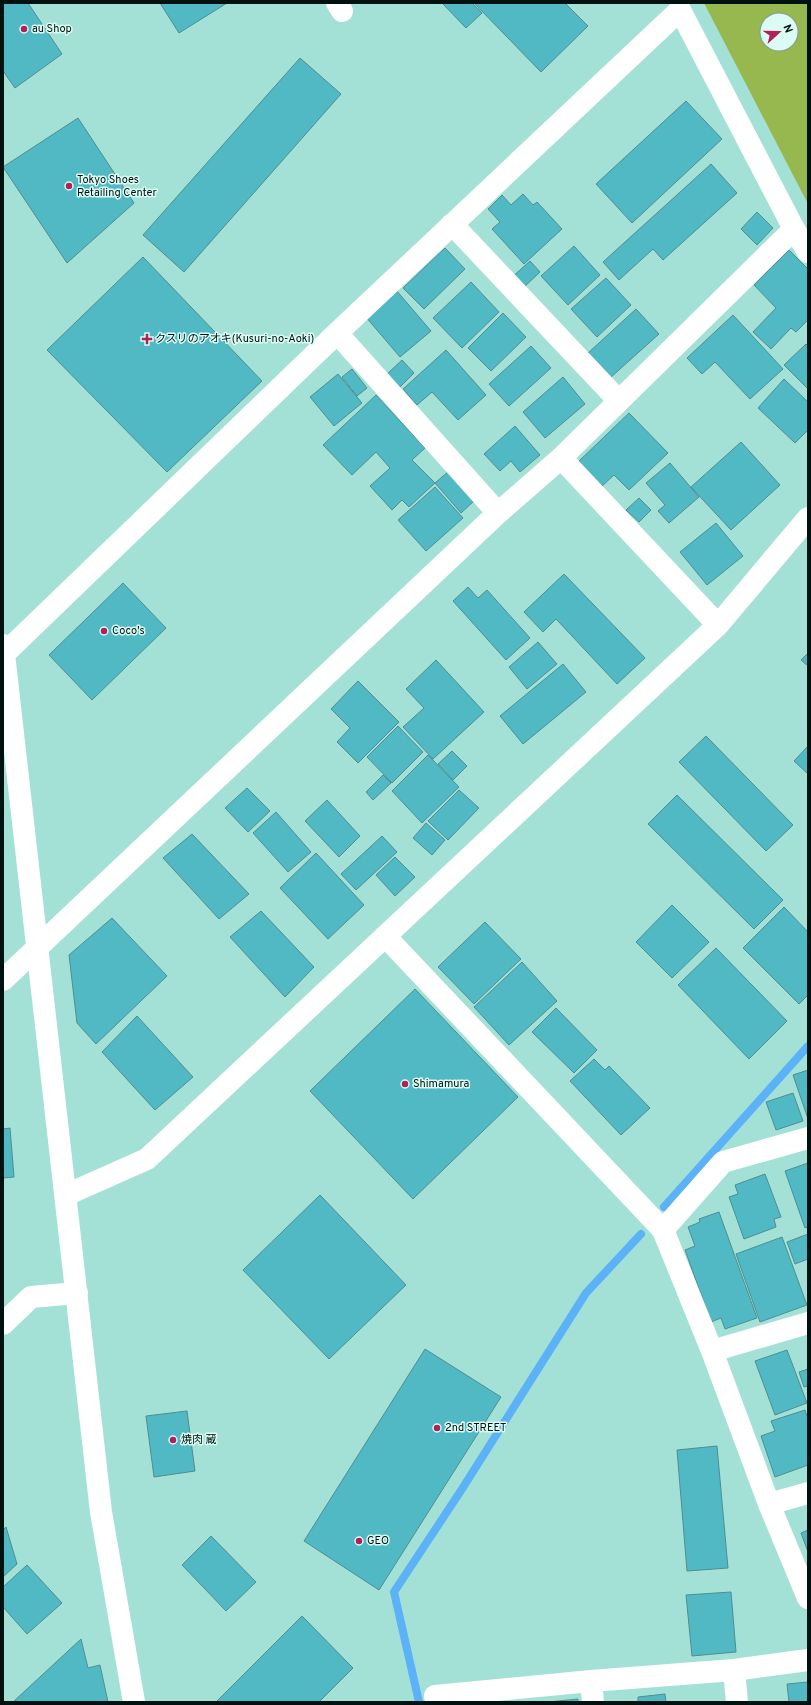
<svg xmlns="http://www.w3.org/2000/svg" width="811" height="1705" viewBox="0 0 811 1705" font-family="Overpass,'Noto Sans JP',sans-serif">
<rect width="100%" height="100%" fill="#a3e1d7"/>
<!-- green -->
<path fill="#97b74f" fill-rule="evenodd" d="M704,3h104v201zM767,20h24v24h-24z"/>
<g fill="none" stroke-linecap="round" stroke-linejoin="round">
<!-- stream -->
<path stroke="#5bb2f6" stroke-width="8" d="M664,1207l144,-161
M419,1702l-25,-110 68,-103 124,-196 55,-59"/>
</g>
<!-- building -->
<path fill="#51b9c4" stroke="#4f8d93" d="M5,3h23l34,51 -47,34 -12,-17v-66z
M160,3h67l-48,30z
M442,3h30l10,10 -16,15z
M474,3h91l23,23 -47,46z
M300,58l41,36 -157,178 -41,-37z
M686,101l36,38 -90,84 -36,-39z
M78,118l56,85 -67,60 -64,-96z
M711,164l26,29 -74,67 -10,-11 -34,31 -16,-18z
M523,194l10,11 4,-3 25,27 -38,35 -32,-35 8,-7 -12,-13 14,-14 9,10z
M757,212l16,16 -16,17 -16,-16z
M574,246l26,29 -32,30 -27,-29z
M445,248l20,21 -41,40 -21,-21z
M789,250l19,19v51l-12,12 -5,-4 -20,21 -18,-17 23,-24 -22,-23z
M143,257l119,124 -95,91 -120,-122z
M530,261l10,11 -18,17 -11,-11z
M606,278l25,27 -34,32 -26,-28z
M471,282l28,30 -37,36 -29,-30z
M396,290l35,41 -31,26 -35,-41z
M636,309l23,25 -49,44 -22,-25z
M503,313l23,24 -35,34 -23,-23z
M733,315l50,54 -33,30 -35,-37 -13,12 -15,-16z
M806,344l2,2v43l-24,-24z
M531,346l20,22 -42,38 -20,-22z
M446,350l40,45 -28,25 -26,-28 -15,13 -14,-16z
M402,360l12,13 -15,15 -13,-13z
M352,369l15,19 -10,8 -15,-19z
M338,374l24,29 -28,23 -24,-29z
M563,377l22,27 -40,34 -22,-26z
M784,379l24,23v28l-13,13 -37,-35z
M376,395l49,53 -13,12 23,23 -26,24 -7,-7 -10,10 -22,-24 20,-18 -14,-16 -24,23 -29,-30z
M629,413l39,40 -39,37 -15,-15 -13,12 -24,-24z
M515,426l25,29 -20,17 -9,-11 -11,10 -16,-17z
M741,442l39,43 -49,45 -40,-43z
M670,463l29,34 -30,26 -11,-12 7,-6 -19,-22z
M449,471l26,29 -14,13 -26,-30z
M435,487l28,31 -37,33 -28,-31z
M639,498l12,12 -12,12 -13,-12z
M716,523l27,33 -36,29 -27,-33z
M564,574l81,84 -28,26 -61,-65 -13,13 -19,-20z
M123,583l43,45 -74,72 -43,-45z
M468,587l10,11 9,-8 43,48 -24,22 -53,-59z
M538,642l19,22 -30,25 -18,-22z
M808,653v13l-7,-6z
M436,660l48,52 -51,47 -30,-32 21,-19 -18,-19z
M563,664l23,28 -63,52 -23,-28z
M358,681l41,41 -41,41 -21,-21 13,-14 -19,-19z
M398,726l25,26 -31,31 -25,-26z
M706,736l87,89 -27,26 -87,-89z
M808,746v28l-14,-13z
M452,751l15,15 -14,14 -15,-16z
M428,755l31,32 -37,36 -30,-32z
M383,775l8,8 -18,17 -7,-8z
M247,788l23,23 -22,21 -23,-24z
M459,790l20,18 -31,32 -20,-19z
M677,795l106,105 -29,29 -106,-105z
M327,800l33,36 -21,21 -34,-36z
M276,812l35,40 -23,20 -35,-39z
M426,823l19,17 -13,15 -19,-17z
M192,834l57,60 -30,25 -56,-61z
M382,836l15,16 -41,38 -15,-16z
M316,853l48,52 -36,34 -48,-51z
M395,857l20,20 -20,19 -19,-21z
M672,905l37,37 -37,36 -36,-36z
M784,907l24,25v63l-9,9 -56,-56z
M261,911l53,56 -29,30 -55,-60z
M112,918l55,58 -71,68 -19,-21 -8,-68z
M485,922l36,37 -47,45 -36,-37z
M716,948l71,73 -38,38 -71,-74z
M522,962l35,39 -48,44 -35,-38z
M415,989l103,108 -105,102 -103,-108z
M556,1008l41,42 -23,23 -42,-41z
M137,1016l56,61 -38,33 -53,-58z
M594,1059l11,11 4,-4 41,42 -29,27 -51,-54z
M808,1070v49l-15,-44z
M793,1093l10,28 -27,9 -10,-28z
M10,1128l4,49 -11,1v-49z
M808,1163v64l-3,1 -20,-57z
M765,1174l16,43 -7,2 2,8 -32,12 -15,-42 9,-3 -3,-9z
M320,1195l86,90 -77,74 -86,-89z
M719,1212l38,106 -32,11 -4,-11 -10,4 -26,-72 10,-4 -7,-19 12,-5 -1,-3z
M808,1234v25l-13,5 -8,-22z
M782,1237l25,68 -47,17 -24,-68z
M425,1349l76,48 -122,193 -75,-49z
M787,1350l20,53 -32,12 -20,-54z
M808,1369v17l-4,1 -5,-15z
M805,1410l3,9v46l-33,12 -14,-41 14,-5 -4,-10z
M187,1411l8,60 -41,6 -8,-61z
M717,1446l11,122 -41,3 -10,-121z
M6,1527l11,37 -14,13v-47z
M808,1530v22l-7,-19z
M211,1536l45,46 -30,29 -44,-46z
M27,1565l35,38 -35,31 -24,-27v-20z
M731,1592l5,60 -44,4 -6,-61z
M302,1616l51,52 -34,34h-103z
M81,1639l7,29 12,-3 8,37h-95z
M808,1682v20h-19l-2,-18z
M665,1694l1,8h-28v-5z
M578,1699v3h-30z"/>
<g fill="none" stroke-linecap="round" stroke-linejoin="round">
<!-- minor -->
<path stroke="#fff" stroke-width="22" d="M337,3l5,8
M452,224l167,177
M337,333l161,180
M561,458l157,167
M3,645l98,867 33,190
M4,654l333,-321 343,-323 114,219 14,23
M385,936l278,294 49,121 57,153 39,94
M3,980l495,-467 63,-55 233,-229
M66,1195l81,-36 571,-534 90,-107
M663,1230l60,-68 85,-24
M3,1324l28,-27 46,-4
M712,1351l96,-28
M769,1504l39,-11
M734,1670l3,32
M591,1681l2,21
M436,1702l-1,-6 156,-15 143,-11 74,-10"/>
</g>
<!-- markers -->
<g fill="#b02158" stroke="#dcfbf5" stroke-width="1.5">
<circle cx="24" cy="29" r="4"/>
<circle cx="69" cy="186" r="4"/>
<path d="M145 333h4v4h4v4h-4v4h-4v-4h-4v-4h4z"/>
<circle cx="104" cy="631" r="4"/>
<circle cx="405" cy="1084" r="4"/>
<circle cx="437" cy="1428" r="4"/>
<circle cx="173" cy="1440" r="4"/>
<circle cx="359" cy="1541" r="4"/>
</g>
<g text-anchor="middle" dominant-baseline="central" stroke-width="3" stroke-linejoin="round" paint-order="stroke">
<!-- poi labels -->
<g font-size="11" fill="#00120f" stroke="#dcfbf5" text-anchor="start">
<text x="32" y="29">au Shop</text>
<text x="77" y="180">Tokyo Shoes<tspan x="77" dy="13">Retailing Center</tspan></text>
<text x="155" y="339">クスリのアオキ(Kusuri-no-Aoki)</text>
<text x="112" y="631">Coco's</text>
<text x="413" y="1084">Shimamura</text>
<text x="445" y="1428">2nd STREET</text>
<text x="181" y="1440">焼肉 蔵</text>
<text x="367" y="1541">GEO</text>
</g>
</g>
<!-- border -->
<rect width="811" height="1705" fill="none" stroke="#00120f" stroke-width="8"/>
<!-- north arrow -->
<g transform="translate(779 32) rotate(69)"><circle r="19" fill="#dcfbf5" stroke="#849e99"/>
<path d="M0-3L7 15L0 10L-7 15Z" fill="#b02158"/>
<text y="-6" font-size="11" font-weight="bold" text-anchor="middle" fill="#00120f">N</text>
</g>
</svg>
